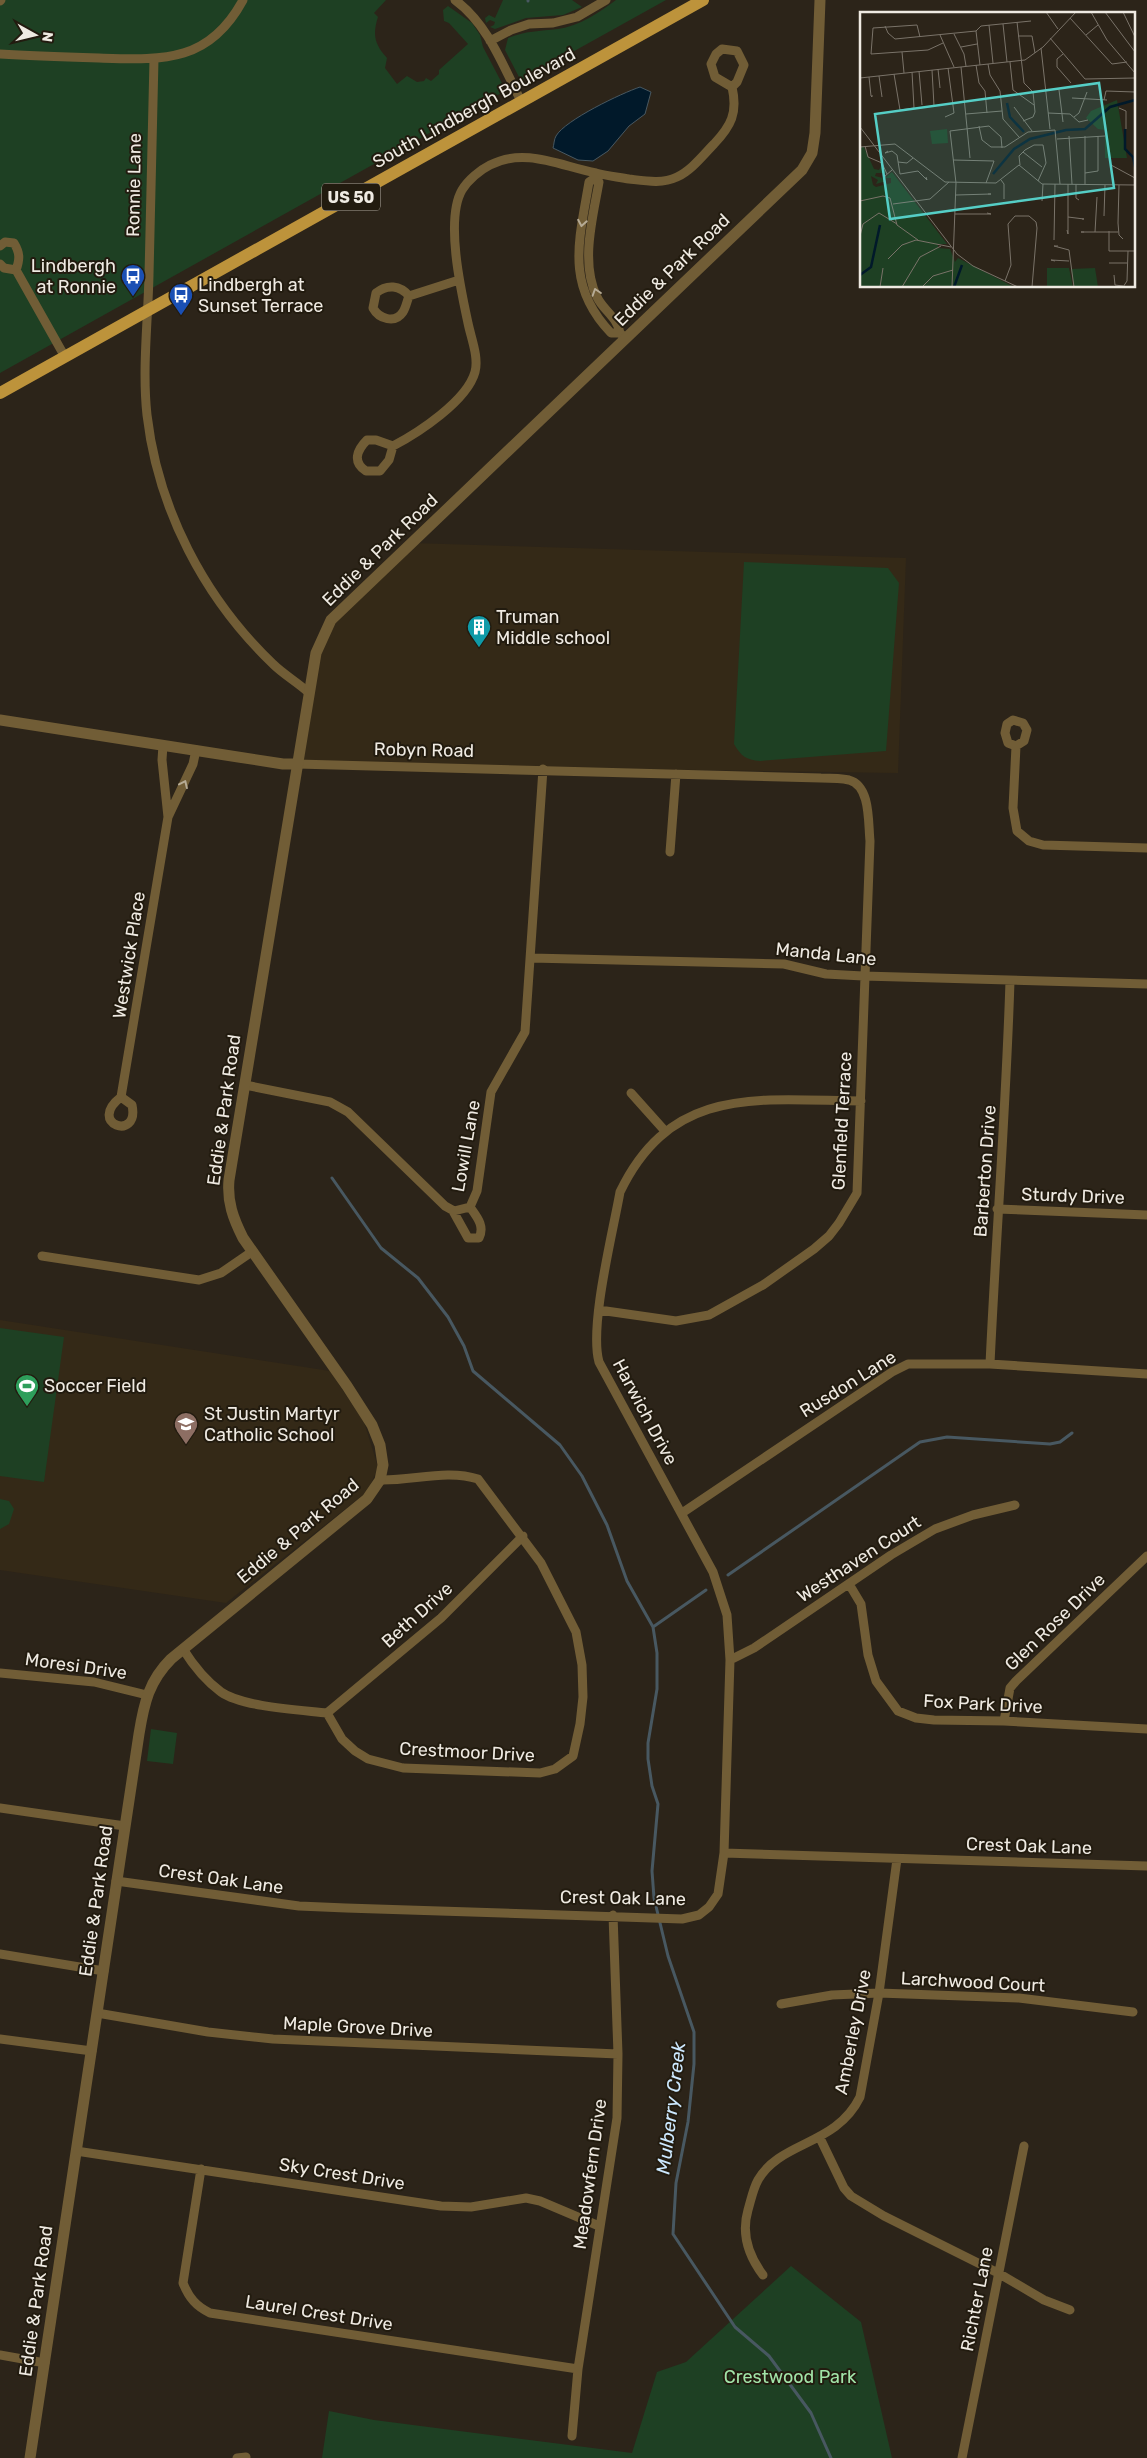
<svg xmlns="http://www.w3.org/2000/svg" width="1147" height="2458" viewBox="0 0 1147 2458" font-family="Rubik,sans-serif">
<rect width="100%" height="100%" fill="#2c2419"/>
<!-- built -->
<path fill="#342917" d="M412,543l494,15 -8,215 -601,-9 22,-109 15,-33z
M0,1320l330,51 34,51 14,45 -10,24 -142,112 -226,-33z"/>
<!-- green -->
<path fill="#1e4023" d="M0,0h386l-12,13 4,4c-6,18 -3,28 9,41l-2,10 12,16 10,-8 10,6 7,-1 2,-3 5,3 8,-7v-4l29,-26 -19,-21 -5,-2 -1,-11 5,-4 24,17 8,12 3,12 22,42 -2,3 -503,281z
M503,0h69l10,7 -19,8 -37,3 -31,11 -5,-2 4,-2 1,-3 -5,-2 -4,3 -1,-5 4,-3 6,3z
M616,0h50l-142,79h-4l-15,-29 3,-12c17,-7 32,-7 50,-9 21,-3 41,-16 58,-29z
M744,562l144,6 11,15 -13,168 -126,10c-14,-1 -19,-5 -26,-17z
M0,1328l64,9 -20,145 -44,-6z
M0,1499l9,2 5,8 -5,15 -9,5z
M151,1729l26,4 -4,31 -26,-3z
M791,2266l70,56 31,136h-570l7,-47 45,9 258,33 25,-81 29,-10z"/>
<!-- water -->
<path fill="#01192a" stroke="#485861" d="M640,87l11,5 -6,22 -16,12 -21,25 -15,10 -15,-1 -25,-12c1,-3 1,-9 3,-12 9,-16 66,-43 84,-49z"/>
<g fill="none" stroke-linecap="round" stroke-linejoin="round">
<!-- stream -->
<path stroke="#485861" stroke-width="3" d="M528,1v-1
M332,1178l49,70 37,30 30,39 16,29 9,25 87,74 22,31 25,49 20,56 26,46 4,26v36l-9,54v16l4,27 6,18 -6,67 2,27 14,58 26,76v32l-6,58 -12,61 -3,51 62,93 34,29 42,57 20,45
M728,1575l192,-133 27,-5 103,7 10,-2 12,-9
M653,1627l53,-37"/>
<!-- minor -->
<path stroke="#715d36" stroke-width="9" d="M455,0c33,24 48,66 66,101
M0,1l1,-1
M490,41l21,-11 18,-6 24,-1 24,-6 29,-17
M0,54c33,2 66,3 99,4 64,2 110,5 144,-58
M154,59c-2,72 -4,144 -5,216 -1,46 -7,94 -2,140 11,94 57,183 126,249 10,10 24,18 35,28
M596,173l-1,5 -6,4c-10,59 -24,103 22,151h9l6,6
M595,178l4,4c-6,35 -19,81 -2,115 6,13 21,21 23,36
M0,246l5,-4 9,1c6,10 6,16 2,27
M0,264l4,4 12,2
M16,270l49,87
M409,296c-2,5 -3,11 -6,16 -8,12 -24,7 -30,-4l3,-15c11,-9 24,-8 33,3l50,-16
M393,446l-4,14 -9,11h-14c-14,-9 -9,-21 1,-31h9l17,6c25,-13 74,-45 82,-74 4,-15 -4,-34 -7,-49 -7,-32 -23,-104 -6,-133 6,-10 18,-20 28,-25 35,-18 70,1 106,8 11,3 22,4 33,6 17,2 33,5 48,-2 15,-7 26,-22 37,-33 17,-18 24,-31 18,-57l-17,-10 -4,-13 5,-10 6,-5 15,2 7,14 -7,17 -5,5
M1013,720l10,3 4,7 -3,11 -8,5 -8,-3 -3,-10 2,-9z
M1016,746l-3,62 4,23 12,10 14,4 104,3
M297,764l524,14c9,0 19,0 28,2 22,6 19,43 21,61l-13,352 -18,30 -10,13 -15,13 -51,36 -54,30 -33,6 -77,-11
M168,817l25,-53 3,-14
M670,852l6,-78
M531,958l253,6 42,10 37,2 284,8
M245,1085l85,17 18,10 97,94 9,5 16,-4 7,-16 14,-99 34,-60 18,-263
M631,1093l34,38
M121,1097l11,8c8,37 -46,19 -11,-8l47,-280 -6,-57 1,-15
M997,1209l150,6
M453,1211l15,27h11c6,-12 -2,-21 -9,-31
M42,1256l157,24 22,-7 32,-22
M990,1364c6,-128 16,-255 20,-383
M682,1513l210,-141 16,-8h82l157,10
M849,1584l12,20 7,51 8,26 22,30 18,7 18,2 70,1 143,8
M183,1649c10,16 23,32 38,43 21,15 80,18 106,21l15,26 13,12 13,8 35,9 137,5 15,-4 18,-13 7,-32 3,-27 -1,-32 -6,-33 -35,-69 -63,-84c-31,-10 -66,2 -98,1
M730,1660l24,-12 137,-93 44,-26 38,-14 42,-10
M0,1673l94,9 53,13
M327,1713l114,-95 82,-82
M1004,1721l6,-33 6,-7 131,-125
M0,1808l125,18
M724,1853l423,13
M116,1881l183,25 47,2 336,11 17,-4 10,-8 9,-13 6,-41 6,-193 -3,-45 -14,-43 -114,-210c-10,-36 14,-130 21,-170 52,-108 140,-92 241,-91
M0,1954l104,17
M781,2004l51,-9 47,-2 140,5 114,14
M97,2013l111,19 65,7 345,15
M0,2039l92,12
M820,2138l24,50 7,8 33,20 114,57 46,27 26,10
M76,2151l365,55 30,1 55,-9 14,3 59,25
M201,2169l-18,114c6,15 13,23 27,30l368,56
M763,2275c-15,-20 -22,-41 -15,-65 3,-10 5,-21 10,-30 22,-39 78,-34 102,-83l19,-104 18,-134
M0,2355l45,8
M572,2436l6,-67 39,-251 1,-64 -5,-139
M237,2458l9,-1
M962,2458l62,-312"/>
<!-- tertiary -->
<path stroke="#715d36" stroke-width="11" d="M0,720l283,44h14
M30,2458l109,-724c5,-31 10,-53 32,-75l196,-160 13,-19 3,-15 -3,-20 -8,-20 -25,-39 -104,-148c-10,-20 -16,-36 -14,-58l87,-527 15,-33 471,-450 10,-17 3,-20 5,-133"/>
<!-- primary -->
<path stroke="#bd933b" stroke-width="12" d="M0,393l703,-393"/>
</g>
<!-- one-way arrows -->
<defs><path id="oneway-chevron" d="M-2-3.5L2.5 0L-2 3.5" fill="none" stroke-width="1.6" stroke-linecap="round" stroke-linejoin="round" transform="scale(1.25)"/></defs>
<g stroke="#b6ab95">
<use href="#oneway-chevron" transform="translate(582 223) rotate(100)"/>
<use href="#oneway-chevron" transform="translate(596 292) rotate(-108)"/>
<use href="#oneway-chevron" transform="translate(184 784) rotate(-65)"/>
</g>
<!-- icons -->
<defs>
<g id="bus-pin" transform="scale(1.25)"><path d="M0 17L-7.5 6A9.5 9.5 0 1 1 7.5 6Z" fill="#1a4fb4" stroke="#221b0f"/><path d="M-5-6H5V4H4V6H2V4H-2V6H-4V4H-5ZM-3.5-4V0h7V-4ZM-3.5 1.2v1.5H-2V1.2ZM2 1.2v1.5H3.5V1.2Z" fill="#fff"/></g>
<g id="building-pin" transform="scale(1.25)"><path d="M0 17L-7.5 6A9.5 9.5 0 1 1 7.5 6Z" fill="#0f9aa8" stroke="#221b0f"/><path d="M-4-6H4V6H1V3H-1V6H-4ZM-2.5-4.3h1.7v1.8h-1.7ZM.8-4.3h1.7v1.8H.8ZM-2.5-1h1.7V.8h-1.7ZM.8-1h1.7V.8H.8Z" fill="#fff"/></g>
<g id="stadium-pin" transform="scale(1.25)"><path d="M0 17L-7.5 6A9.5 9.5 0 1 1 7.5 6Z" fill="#2e9e5b" stroke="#221b0f"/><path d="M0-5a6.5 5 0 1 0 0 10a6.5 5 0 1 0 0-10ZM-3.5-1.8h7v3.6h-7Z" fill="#fff"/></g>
<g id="school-pin" transform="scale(1.25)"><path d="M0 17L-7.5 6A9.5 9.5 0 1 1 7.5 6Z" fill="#8d6e63" stroke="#221b0f"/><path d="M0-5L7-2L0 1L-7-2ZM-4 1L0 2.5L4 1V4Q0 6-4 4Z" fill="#fff"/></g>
</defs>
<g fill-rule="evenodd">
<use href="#bus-pin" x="133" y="276"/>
<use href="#bus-pin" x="181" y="295"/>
<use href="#building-pin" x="479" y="627"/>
<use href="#stadium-pin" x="27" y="1386"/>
<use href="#school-pin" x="186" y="1424"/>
</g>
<g text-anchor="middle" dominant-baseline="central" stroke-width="4" stroke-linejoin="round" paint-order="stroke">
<!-- shield labels -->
<rect fill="#221b0f" stroke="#b2aca3" stroke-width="1" x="322" y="183.5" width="58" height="27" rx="4"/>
<g font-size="16" font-weight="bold" fill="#efeae2">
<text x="351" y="197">US 50</text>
</g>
<!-- street labels -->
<g font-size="18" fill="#efeae2" stroke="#221b0f">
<text transform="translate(474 108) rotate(-29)">South Lindbergh Boulevard</text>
<text transform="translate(134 185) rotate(-89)">Ronnie Lane</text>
<text transform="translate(672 270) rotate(-44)">Eddie &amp; Park Road</text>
<text transform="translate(380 550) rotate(-44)">Eddie &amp; Park Road</text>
<text transform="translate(424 750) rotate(1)">Robyn Road</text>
<text transform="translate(826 954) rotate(6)">Manda Lane</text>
<text transform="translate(129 955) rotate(-81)">Westwick Place</text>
<text transform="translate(224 1110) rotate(-82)">Eddie &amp; Park Road</text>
<text transform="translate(842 1121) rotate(-87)">Glenfield Terrace</text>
<text transform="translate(466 1146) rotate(-80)">Lowill Lane</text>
<text transform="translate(985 1171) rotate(-86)">Barberton Drive</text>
<text transform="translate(1073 1196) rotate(2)">Sturdy Drive</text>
<text transform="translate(848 1384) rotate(-32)">Rusdon Lane</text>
<text transform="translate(645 1412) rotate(62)">Harwich Drive</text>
<text transform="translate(298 1531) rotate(-40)">Eddie &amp; Park Road</text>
<text transform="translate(859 1559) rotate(-33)">Westhaven Court</text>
<text transform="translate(417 1615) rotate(-42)">Beth Drive</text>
<text transform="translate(1055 1622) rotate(-44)">Glen Rose Drive</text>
<text transform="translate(76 1666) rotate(8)">Moresi Drive</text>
<text transform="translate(983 1704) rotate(3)">Fox Park Drive</text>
<text transform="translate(467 1752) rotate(3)">Crestmoor Drive</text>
<text transform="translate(1029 1846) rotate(2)">Crest Oak Lane</text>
<text transform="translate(221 1879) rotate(8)">Crest Oak Lane</text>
<text transform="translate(623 1898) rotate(1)">Crest Oak Lane</text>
<text transform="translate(96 1901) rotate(-82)">Eddie &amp; Park Road</text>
<text transform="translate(973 1982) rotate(3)">Larchwood Court</text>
<text transform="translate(358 2027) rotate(3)">Maple Grove Drive</text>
<text transform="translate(853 2032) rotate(-79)">Amberley Drive</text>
<text transform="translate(342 2174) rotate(9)">Sky Crest Drive</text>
<text transform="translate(590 2174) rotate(-82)">Meadowfern Drive</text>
<text transform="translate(977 2299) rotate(-79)">Richter Lane</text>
<text transform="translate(36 2301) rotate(-82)">Eddie &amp; Park Road</text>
<text transform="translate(319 2313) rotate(9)">Laurel Crest Drive</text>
</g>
<!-- poi labels -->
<g font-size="18" fill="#efeae2" stroke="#221b0f" text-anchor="start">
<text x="116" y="266" text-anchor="end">Lindbergh<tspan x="116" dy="21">at Ronnie</tspan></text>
<text x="198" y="285">Lindbergh at<tspan x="198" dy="21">Sunset Terrace</tspan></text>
<text x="496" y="617">Truman<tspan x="496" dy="21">Middle school</tspan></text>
<text x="44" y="1386">Soccer Field</text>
<text x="204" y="1414">St Justin Martyr<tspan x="204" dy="21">Catholic School</tspan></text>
</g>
<!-- park labels -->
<g font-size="18" fill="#a1e4a8" stroke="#221b0f">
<text x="790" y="2377">Crestwood Park</text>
</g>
<!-- water labels -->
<g font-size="19" font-style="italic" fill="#cde9ff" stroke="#221b0f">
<text transform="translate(671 2108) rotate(-83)">Mulberry Creek</text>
</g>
</g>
<!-- overview -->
<g transform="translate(860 12)">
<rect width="275" height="275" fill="#2c2419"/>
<path d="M257,88l10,58h-22v-28l-7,-1 -12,-11 5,-7zM87,117l1,14 -16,1 -2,-13zM0,135h4l10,22 5,1 3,-6 4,9h-10l-1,3 8,2v4l-7,2 2,-4 -7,-4 2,9 3,2 15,-4v-5h-6l7,-6 55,72h-9v4l12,1 5,13 3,-4 56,29h-154zM187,256h22l4,19h-26zM235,256l3,19h-24l-3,-18z" fill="#1e4023"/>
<path fill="none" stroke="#01192a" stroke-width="2.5" d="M147,91l3,14 14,15M265,117v20l8,8 2,10M133,162l21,-25 16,-10 36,-9 19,-1 25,-22 25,-7M0,263l11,-8 9,-42M94,275l8,-22"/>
<path fill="none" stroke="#7a7369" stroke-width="1" d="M186,0l12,17M231,0l16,28 28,33M245,0l30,40M263,0l12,25M210,6l42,46 15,-2M157,10l7,61 9,9 2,20 -2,5 -10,4M143,12l4,38M129,13l4,38M25,14l3,7 7,6 81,-8M121,14l50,-5M94,22l10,20 2,12M80,23l14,32M226,23l12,-10M158,24h14l3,17M60,25l-3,-12 -44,3 -2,26 57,-4 15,-7M190,26l35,41 50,-1M101,35l16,-3M181,36l9,81M42,40l2,21M203,42l-6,5v8l14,16M150,50l3,28 21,15M128,52l2,11 10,16 3,28 16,18M116,53l3,18 6,8 2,22M120,53l-4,-34 5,-5M101,55l9,91M78,57l2,19M72,58l2,36M59,59l3,34M34,62l6,36 14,-2 -2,-36M19,64l3,21M9,65l2,19 1,1v-2M0,66l165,-18 18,-13 33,-35M199,78l4,32M212,86l35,2M244,88l2,-9 29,1M154,95l18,24M259,96l7,3v18M188,101l22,1 9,8 9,-2M106,102l36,-3M85,105l9,-4 -6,-45M214,105l5,-4 8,-21M119,114l3,14 9,7h14l23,-15 27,-2 5,54M0,115l97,127 16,12 45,21M209,124l3,48M197,127l48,-3M5,134l3,11 14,6 5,11M0,135l35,-3 50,38 51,1 23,-18 23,19 93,1M28,139l-3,2 7,-2 5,4 3,19 18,-3 9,9 -1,-3M163,140l19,15M93,148l41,1 -8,22M38,150l9,1 6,-5M160,153l-1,-9 6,-6 9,-5h9l3,18 -8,18M251,153l24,13M225,161l13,-2v-35M141,168l3,4v15M24,170l1,-6 7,-6M216,172v14l3,2M225,173v-49M259,173l-1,38 1,12 4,4M96,183l35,-1h-3M0,189l23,-5 7,2 7,27 21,15M182,189l1,-17M33,192l37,-5 19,-17M95,202h36l-4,-1M244,204l1,-31M208,205l16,2h-2M207,218l1,4v-50M249,219v20h26M224,220h-3h37M235,220l2,-35M0,224l3,-12 16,-11 18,11M194,228l1,-56M198,234h-4l15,4 5,37M28,247l14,-14 14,-5 35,7M195,249l-4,-1 18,1M249,251h18M254,263l1,10 8,1M145,269l6,-16 -3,-41 7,-8h14l7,6 1,6 -5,59M20,275l3,-19M42,275l18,-30 21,-11M62,275l11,-11 20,-6M92,275l4,-104 -6,-52 39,-5 12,11 1,11M263,275l4,-6 1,-30"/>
<path fill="#55cec6" fill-opacity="0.15" stroke="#55cec6" stroke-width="2.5" d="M239,71l15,105 -224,31 -15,-105z"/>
<rect width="275" height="275" fill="none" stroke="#efeae2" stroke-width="2.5"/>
</g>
<!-- north arrow -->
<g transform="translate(35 35) rotate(98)" stroke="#221b0f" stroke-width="4" paint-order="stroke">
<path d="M0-4L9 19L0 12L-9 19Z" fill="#efeae2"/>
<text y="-8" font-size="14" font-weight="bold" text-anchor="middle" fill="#efeae2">N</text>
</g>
</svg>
